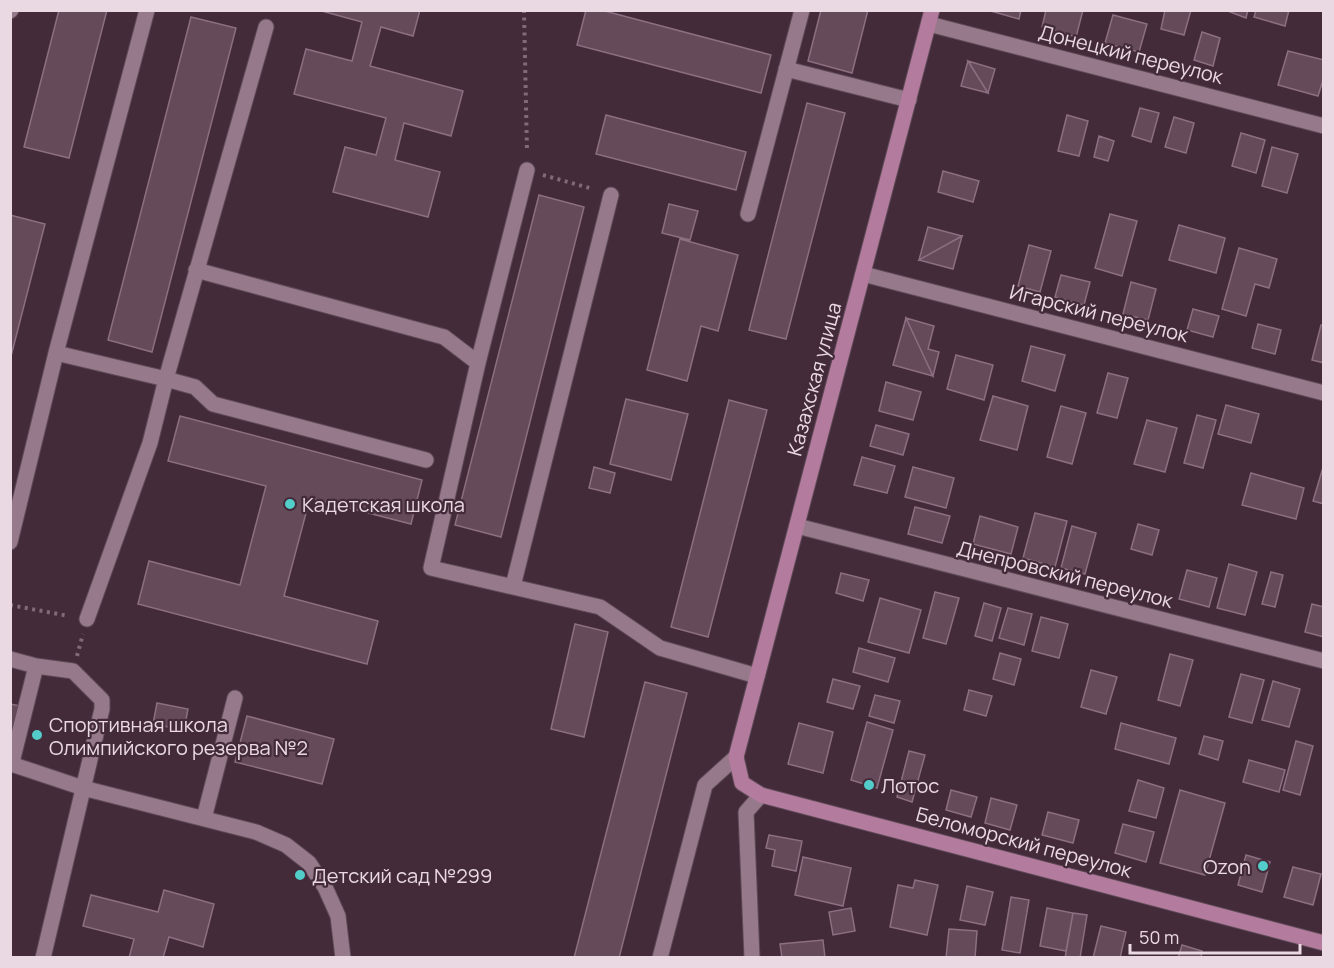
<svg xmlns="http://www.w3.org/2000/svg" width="1334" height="968" viewBox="0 0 1334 968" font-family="Manrope,sans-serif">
<rect width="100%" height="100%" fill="#432b3a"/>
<!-- building -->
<path fill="#654a5a" stroke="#8c6f80" stroke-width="1.5" d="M59,10h48l-38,148 -45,-11z
M318,10h102l-7,26 -32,-9 -11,39 93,25 -12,45 -47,-13 -9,37 45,12 -12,45 -95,-25 12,-45 31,8 10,-37 -92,-24 12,-45 46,12 10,-39z
M586,10h15l170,45 -10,38 -184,-48z
M821,10h47l-16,63 -44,-12z
M987,10h34l-2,9z
M1046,10h37l-7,27 -34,-10z
M1165,10h26l-7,25 -23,-6z
M1225,10h23l-2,8z
M1256,10h33l-4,16 -31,-9z
M1113,15l34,9 -8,28 -34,-9z
M191,17l45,11 -84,324 -44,-12z
M1202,32l18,6 -7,28 -19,-6z
M1288,51l36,9v17l-6,19 -40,-11z
M968,61l27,8 -7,24z
M968,61l20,32 -27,-7z
M807,103l38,10 -59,226 -37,-9z
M1140,108l19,5 -8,29 -19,-6z
M606,115l140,37 -10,38 -140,-36z
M1067,115l21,6 -9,35 -21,-5z
M1174,117l20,6 -8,30 -21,-6z
M1241,133l24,7 -9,33 -24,-7z
M1099,136l15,5 -6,20 -14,-4z
M1272,147l26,7 -11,39 -25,-7z
M943,171l36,10 -6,21 -35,-10z
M539,195l45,12 -83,330 -46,-12z
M669,204l29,7 -8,29 -28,-7z
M1110,214l27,7 -15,55 -27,-8z
M10,215l35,9 -35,136z
M1179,225l46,13 -9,35 -47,-13z
M928,227l34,9 -43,24z
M962,236l-9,33 -34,-9z
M680,239l58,16 -20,76 -17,-5 -14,55 -40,-11z
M1029,245l22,6 -11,41 -22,-6z
M1239,248l38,11 -8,29 -14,-4 -9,32 -24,-7z
M1061,275l29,7 -6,23 -29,-8z
M1131,282l25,7 -8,31 -25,-6z
M1193,309l26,7 -6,21 -26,-7z
M906,318l27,58 -40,-11z
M906,318l28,8 -6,23 11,3 -6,24z
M1258,324l23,6 -6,24 -23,-6z
M1321,325h3v38l-12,-3z
M1031,346l34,9 -10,36 -33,-10z
M956,355l37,10 -9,35 -37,-11z
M1108,373l20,5 -11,40 -20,-5z
M886,382l35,10 -8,28 -34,-9z
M993,396l35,10 -11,44 -37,-10z
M626,399l62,15 -17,66 -61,-16z
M729,400l38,10 -59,227 -37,-10z
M1226,405l33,9 -8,29 -33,-9z
M1061,406l25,7 -14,51 -25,-7z
M1197,415l19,5 -13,48 -19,-5z
M180,416l242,64 -11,44 -101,-26 -26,98 94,25 -11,43 -229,-60 11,-43 91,24 26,-99 -98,-25z
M1147,420l30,8 -12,44 -31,-8z
M876,425l33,9 -6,21 -33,-9z
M862,457l33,9 -8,27 -33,-8z
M1324,464v40l-11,-3z
M594,467l21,6 -5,20 -21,-5z
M913,467l41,11 -8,30 -41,-11z
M1251,473l53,15 -8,31 -54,-14z
M915,507l35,9 -8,27 -34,-9z
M1035,513l32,8 -12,46 -32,-9z
M980,516l38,11 -7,27 -38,-10z
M1138,524l21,6 -7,25 -21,-6z
M1072,526l24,7 -11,41 -24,-6z
M1229,564l28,8 -12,43 -28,-7z
M1187,570l30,8 -8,29 -30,-8z
M1271,572l12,3 -8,32 -13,-3z
M841,573l28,7 -6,21 -27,-8z
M935,592l24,6 -13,46 -23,-6z
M880,598l41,12 -12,43 -41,-11z
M984,603l17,5 -9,33 -17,-5z
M1312,604l12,3v30l-19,-5z
M1008,608l24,6 -8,31 -25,-7z
M1041,617l27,7 -9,34 -27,-7z
M575,624l33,8 -24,105 -33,-8z
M859,648l36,10 -7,24 -35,-10z
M1000,653l21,6 -7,26 -21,-6z
M1170,654l23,6 -13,46 -22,-6z
M1091,670l26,7 -11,37 -25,-7z
M1241,674l23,6 -12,43 -23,-6z
M833,679l27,7 -7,23 -26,-7z
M1273,681l27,8 -11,38 -27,-7z
M645,682l42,11 -68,265h-45z
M969,690l23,6 -6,20 -22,-6z
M875,695l25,6 -6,22 -25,-7z
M157,703l31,6 -4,21 -31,-6z
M10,704l11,2 -11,33z
M247,716l87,23 -12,45 -87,-22z
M867,722l26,8 -16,58 -26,-8z
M799,723l34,9 -10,41 -35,-9z
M1121,723l55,15 -7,26 -54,-15z
M1204,736l19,5 -5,19 -19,-6z
M1296,741l17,5 -13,49 -17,-5z
M909,751l16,4 -13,47 -15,-5z
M1249,760l36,10 -6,22 -36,-10z
M1138,780l26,8 -8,30 -27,-7z
M951,790l26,7 -6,20 -25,-7z
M1180,790l45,13 -20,72 -45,-12z
M991,798l26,7 -7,25 -25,-7z
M1048,812l31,8 -6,23 -31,-8z
M1123,824l31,8 -8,30 -31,-9z
M769,835l33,6 -6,30 -24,-5 3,-16 -9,-2z
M1246,855l24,7 -8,30 -24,-7z
M803,857l48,11 -8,38 -48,-11z
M1293,867l28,7 -8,31 -29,-8z
M915,880l23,5 -11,50 -37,-8 8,-42 15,3z
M967,886l26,6 -8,33 -25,-5z
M164,890l50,14 -11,43 -34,-10 -6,21h-34l5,-19 -51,-13 8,-31 67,17z
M1011,897l18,3 -9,53 -18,-3z
M851,908l4,23 -22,4 -4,-23z
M1047,908l26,5 -7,38 -26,-5z
M1073,913l14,2 -7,43h-15z
M1101,926l25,6 -6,26h-27z
M949,929l28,2 -2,27h-29z
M823,940l2,18h-43l-2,-14z
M1182,945l20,6 -1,7h-23z"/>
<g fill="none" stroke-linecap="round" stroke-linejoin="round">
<!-- minor casing -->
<g stroke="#5f4a57" stroke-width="17">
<path id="minor" d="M147,10l-91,343 110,26 100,-352
M10,11l1,-1
M929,24l395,102
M786,69l123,31
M527,170l-49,193 -47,205 169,39 60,41 97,28
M748,214l54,-204
M196,270l248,67 34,26
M863,274l461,119
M797,526l527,135
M10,542l46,-189
M513,586l98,-391
M87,619l63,-176 16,-64 29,8 18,17 213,56
M10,659l26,7 -23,92 1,7 69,23 173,44 30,13 23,18 16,24 13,29 5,42
M36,666l37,5 29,29v9l-59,249
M204,818l31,-120
M660,958l45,-173 31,-28
M752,958l-6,-146 15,-17"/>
</g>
<!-- major casing -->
<g stroke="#5f4a57" stroke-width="17">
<path id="major" d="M932,10l-196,747 6,26 19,12 563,148"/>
</g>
<!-- path -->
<path stroke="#806b78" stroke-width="4" stroke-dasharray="3 4.5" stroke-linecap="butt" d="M524,10l3,142
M543,175l50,14
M10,605l59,11
M77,656l6,-22"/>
<!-- minor -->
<use href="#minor" stroke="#96798a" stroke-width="15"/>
<!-- major -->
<use href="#major" stroke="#b37b9d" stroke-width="15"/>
</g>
<!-- markers -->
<g fill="#53cdca" stroke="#432b3a" stroke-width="2">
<circle cx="290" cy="504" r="6"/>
<circle cx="37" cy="735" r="6"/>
<circle cx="869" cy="785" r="6"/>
<circle cx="1263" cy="866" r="6"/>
<circle cx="300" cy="875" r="6"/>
</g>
<g text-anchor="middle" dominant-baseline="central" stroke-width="4.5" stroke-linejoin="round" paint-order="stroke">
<!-- street labels -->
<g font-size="20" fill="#ead9e3" stroke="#432b3a">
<text transform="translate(1131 54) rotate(14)">Донецкий переулок</text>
<text transform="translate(1099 313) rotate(14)">Игарский переулок</text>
<text transform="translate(814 379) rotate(-75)">Казахская улица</text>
<text transform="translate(1065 574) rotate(14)">Днепровский переулок</text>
<text transform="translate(1024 842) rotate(15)">Беломорский переулок</text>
</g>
<!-- poi labels -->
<g font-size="20" fill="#ead9e3" stroke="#432b3a" text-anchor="start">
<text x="302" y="504">Кадетская школа</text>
<text x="49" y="724">Спортивная школа<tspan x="49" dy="23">Олимпийского резерва №2</tspan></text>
<text x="881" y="785">Лотос</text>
<text x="1251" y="866" text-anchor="end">Ozon</text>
<text x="312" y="875">Детский сад №299</text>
</g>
</g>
<!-- border -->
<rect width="1334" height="968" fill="none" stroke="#ead9e3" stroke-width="24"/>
<!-- scale -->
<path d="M1130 944v9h170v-9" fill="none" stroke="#ead9e3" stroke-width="3"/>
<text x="1139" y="944" font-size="18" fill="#ead9e3" stroke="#432b3a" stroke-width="4.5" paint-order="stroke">50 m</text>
</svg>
